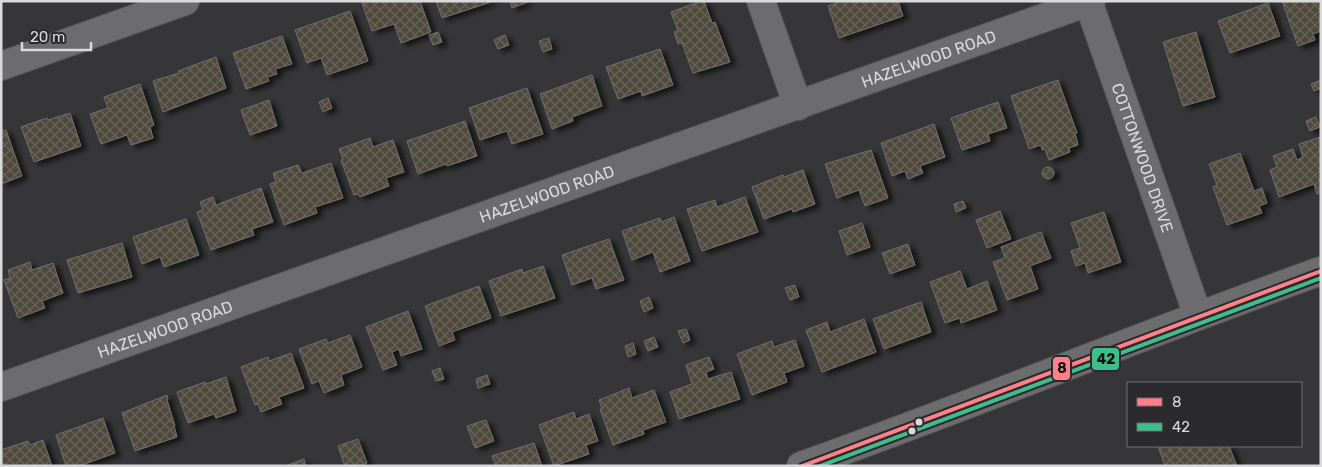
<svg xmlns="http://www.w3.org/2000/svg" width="1322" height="467" viewBox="0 0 1322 467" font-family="Rubik,sans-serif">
<defs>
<pattern id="building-cross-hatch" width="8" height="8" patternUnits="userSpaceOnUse" patternTransform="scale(1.25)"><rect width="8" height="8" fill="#50493d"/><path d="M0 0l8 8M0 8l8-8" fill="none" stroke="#696358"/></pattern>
<filter id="shadow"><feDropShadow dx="5.5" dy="3" stdDeviation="2.5" flood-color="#0009"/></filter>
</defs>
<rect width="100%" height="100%" fill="#363537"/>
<!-- building -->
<path fill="url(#building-cross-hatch)" stroke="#6f6e6f" filter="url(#shadow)" d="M366,1h54l11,31 -30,11 -7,-19 -22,7 -10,-28z
M436,1h54l1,1 -49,16z
M510,1h17l1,1 -16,6z
M701,1h3l8,22 3,-1 15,40 -37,11 -11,-30 -4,1 -4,-12 4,-1 -7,-19z
M842,1h56l5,15 -64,22 -11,-32z
M1282,1h39v30l-8,3 2,6 -17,6z
M1268,3l12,33 -50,17 -12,-32z
M350,11l18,50 -41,14 -6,-17 -14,5 -12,-33z
M438,32l4,10 -9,3 -4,-10z
M1196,32l19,65 -32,9 -20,-64z
M505,35l4,10 -11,4 -4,-9z
M282,36l10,28 -17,5 2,5 -10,3 2,4 -23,8 -13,-36z
M549,38l3,11 -9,3 -4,-11z
M660,49l13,36 -31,11 -1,-5 -23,8 -12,-32z
M216,57l10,31 -63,24 -10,-31 26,-8 -1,-2z
M592,75l10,31 -30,11 1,4 -21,8 -12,-35z
M1058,80l19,53h-2l3,12 -9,3 1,4 -21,8 -4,-11 -3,1 -1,-5 -12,4 -18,-53z
M1321,80v8l-7,3 -3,-7z
M140,84l14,41 -4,2 3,11 -22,7 -4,-10 -26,9 -11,-30 18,-6 -4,-11z
M527,88l16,46 -31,10 -5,-13 -27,9 -11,-32z
M328,98l4,10 -9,4 -4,-10z
M269,100l8,26 -27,9 -9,-25z
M998,102l9,26 -19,6 2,7 -28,9 -11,-32z
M70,113l11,33 -47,16 -13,-35 26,-9 1,2z
M1316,117l4,10 -10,4 -4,-10z
M465,121l12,35 -30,10 -1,-2 -28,10 -11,-33z
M934,124l11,33 -25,9 3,7 -15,6 -3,-8 -13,5 -11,-33z
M6,130l16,46 -21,8v-53z
M1321,137v56l-4,1 -3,-10 -35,13 -9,-27 7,-3 -4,-11 20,-7 4,11 6,-3 -4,-13z
M370,138l3,9 20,-7 11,32 -18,6 3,8 -29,11 -2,-3 -4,1 -13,-35 2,-1 -4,-10z
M871,150l17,48 -23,8 -6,-16 -22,8 -12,-34z
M1240,153l14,38 8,-3 5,15 -8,3 3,7 -35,12 -14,-38 4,-2 -8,-21z
M331,163l12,35 -28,9 2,6 -33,12 -14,-41 6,-2 -3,-9 25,-8 4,8z
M1042 173a6 6 0 1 1 12 0a6 6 0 1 1-12 0Z
M803,170l12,34 -22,8 -1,-3 -28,10 -12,-32 31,-12 1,2z
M261,188l12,34 -21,7 2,6 -43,15 -14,-38 6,-2 -3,-8 13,-5 3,8z
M745,197l13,35 -56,19 -15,-42 28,-9 2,7z
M963,201l3,7 -10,4 -2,-8z
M1000,211l11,28 -24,9 -11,-28z
M1104,212l17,50 -33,11 -3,-10 -9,3 -5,-15 9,-3 -9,-25z
M674,217l16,44 -30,11 -7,-20 -21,8 -10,-29 38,-13 1,4z
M186,219l13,36 -35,12 -4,-10 -18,7 -9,-27z
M862,223l8,24 -23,8 -8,-24z
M1041,232l10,26 -21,8 8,23 -31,11 -14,-38 12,-4 -4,-11z
M609,239l15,41 -28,9 -4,-11 -20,7 -10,-30z
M122,243l10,34 -54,16 -11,-33z
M908,244l7,21 -25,9 -8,-21z
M30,262l2,8 21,-7 10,30 -21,8 3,7 -27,10 -14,-38 6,-2 -2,-8z
M543,266l12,32 -54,18 -12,-35 33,-12 1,4z
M960,271l7,18 20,-8 10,29 -36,13 -1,-5 -15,5 -15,-41z
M795,285l4,12 -9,3 -5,-12z
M479,286l12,32 -39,14 3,8 -16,6 -14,-40z
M649,297l4,11 -9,4 -4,-11z
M921,302l10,30 -47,17 -11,-30z
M408,311l14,38 -21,7 -2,-7 -7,3 5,13 -14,5 -17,-43z
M864,319l12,33 -54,20 -16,-42 21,-8 3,10z
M686,329l4,11 -7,3 -5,-12z
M350,335l12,32 -21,8 3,10 -20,8 -5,-12 -7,3 -13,-35 27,-10 2,4z
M654,337l4,10 -10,4 -4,-10z
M795,340l9,26 -20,7 3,9 -35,13 -15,-41 35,-13 2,6z
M633,343l3,11 -8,3 -3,-11z
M291,353l13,35 -25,9 3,7 -21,8 -3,-8 -3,1 -14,-38 27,-10 1,4z
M709,357l5,12 -8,3 2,7 23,-7 9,27 -61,20 -9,-27 22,-8 -6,-19z
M440,368l4,11 -8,2 -4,-10z
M487,375l3,9 -12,4 -2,-9z
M226,377l10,34 -20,7 -2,-4 -26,9 -11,-31 28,-10 1,2z
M629,388l3,10 22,-8 12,32 -23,8 1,4 -31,11 -13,-36h2l-3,-9z
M167,395l1,4 -1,1 8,26h-1l3,11 -42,14 -13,-38z
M574,412l2,7 13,-5 9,27 -12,4 3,9 -35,12 -15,-41z
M103,418l12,35 -36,13h-13l-10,-31z
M486,420l8,21 -19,7 -8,-22z
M358,439l9,24 -7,3h-15l-7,-20z
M43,440l9,26h-51v-16l27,-9 2,4z
M534,443l8,23h-46l-4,-10z
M1158,446h71l8,20h-72z
M304,459l2,7h-21z"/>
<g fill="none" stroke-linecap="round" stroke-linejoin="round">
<!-- minor casing -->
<g stroke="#535254" stroke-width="30">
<g id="minor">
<path d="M761,1l37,105"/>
<path id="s1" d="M1088,1l110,315"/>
<path d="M1,66l184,-65"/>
<path id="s2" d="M1,387l1090,-386"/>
</g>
</g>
<!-- secondary casing -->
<g stroke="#535254" stroke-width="30">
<path id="secondary" d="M801,466c175,-62 345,-133 520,-195"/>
</g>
<!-- minor -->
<use href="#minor" stroke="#6c6b6d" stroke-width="28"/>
<!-- secondary -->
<use href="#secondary" stroke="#6e6d6d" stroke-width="28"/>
<!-- bus-1 casing -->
<g stroke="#2b2a2e" stroke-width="8">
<path id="bus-1" d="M802,466l519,-195"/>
</g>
<!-- bus-2 casing -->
<g stroke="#2b2a2e" stroke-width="8">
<path id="bus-2" d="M820,466l501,-188"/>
</g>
<!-- bus-1 -->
<use href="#bus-1" stroke="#ff8087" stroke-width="4"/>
<!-- bus-2 -->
<use href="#bus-2" stroke="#40bd8c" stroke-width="4"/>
</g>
<!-- markers -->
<g fill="#dad9db" stroke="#2b2a2e" stroke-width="2">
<circle cx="919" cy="422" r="4.5"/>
<circle cx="912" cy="431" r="4.5"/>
</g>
<g text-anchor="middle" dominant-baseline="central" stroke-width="4" stroke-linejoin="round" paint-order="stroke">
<!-- street labels -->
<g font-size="16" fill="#dad9db" stroke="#2b2a2e">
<text stroke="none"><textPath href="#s2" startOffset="984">HAZELWOOD ROAD</textPath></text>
<text stroke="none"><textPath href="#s1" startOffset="166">COTTONWOOD DRIVE</textPath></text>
<text stroke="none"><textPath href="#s2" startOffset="579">HAZELWOOD ROAD</textPath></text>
<text stroke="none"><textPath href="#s2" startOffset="174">HAZELWOOD ROAD</textPath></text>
</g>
</g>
<g stroke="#2b2a2e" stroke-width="2">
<rect x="1091" y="347" width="29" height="24" rx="5" fill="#40bd8c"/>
<rect x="1052" y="356" width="19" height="25" rx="5" fill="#ff8087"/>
</g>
<g font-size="14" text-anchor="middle" font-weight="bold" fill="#111">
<text x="1106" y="364">42</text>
<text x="1062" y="373">8</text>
</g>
<!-- border -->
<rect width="1322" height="467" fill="none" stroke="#dad9db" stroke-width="5"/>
<!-- legend -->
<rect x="1127" y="382" width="175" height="65" fill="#2b2a2e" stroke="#717073"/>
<rect x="1137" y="398" width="25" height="8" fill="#ff8087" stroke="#717073"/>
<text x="1172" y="407" font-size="15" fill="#dad9db">8</text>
<rect x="1137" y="423" width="25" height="8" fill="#40bd8c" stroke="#717073"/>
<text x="1172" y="432" font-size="15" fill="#dad9db">42</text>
<!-- scale -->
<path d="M22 42v8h69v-8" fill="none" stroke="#dad9db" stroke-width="2.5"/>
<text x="30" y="42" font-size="15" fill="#dad9db" stroke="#2b2a2e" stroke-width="4" paint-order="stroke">20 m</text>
</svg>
